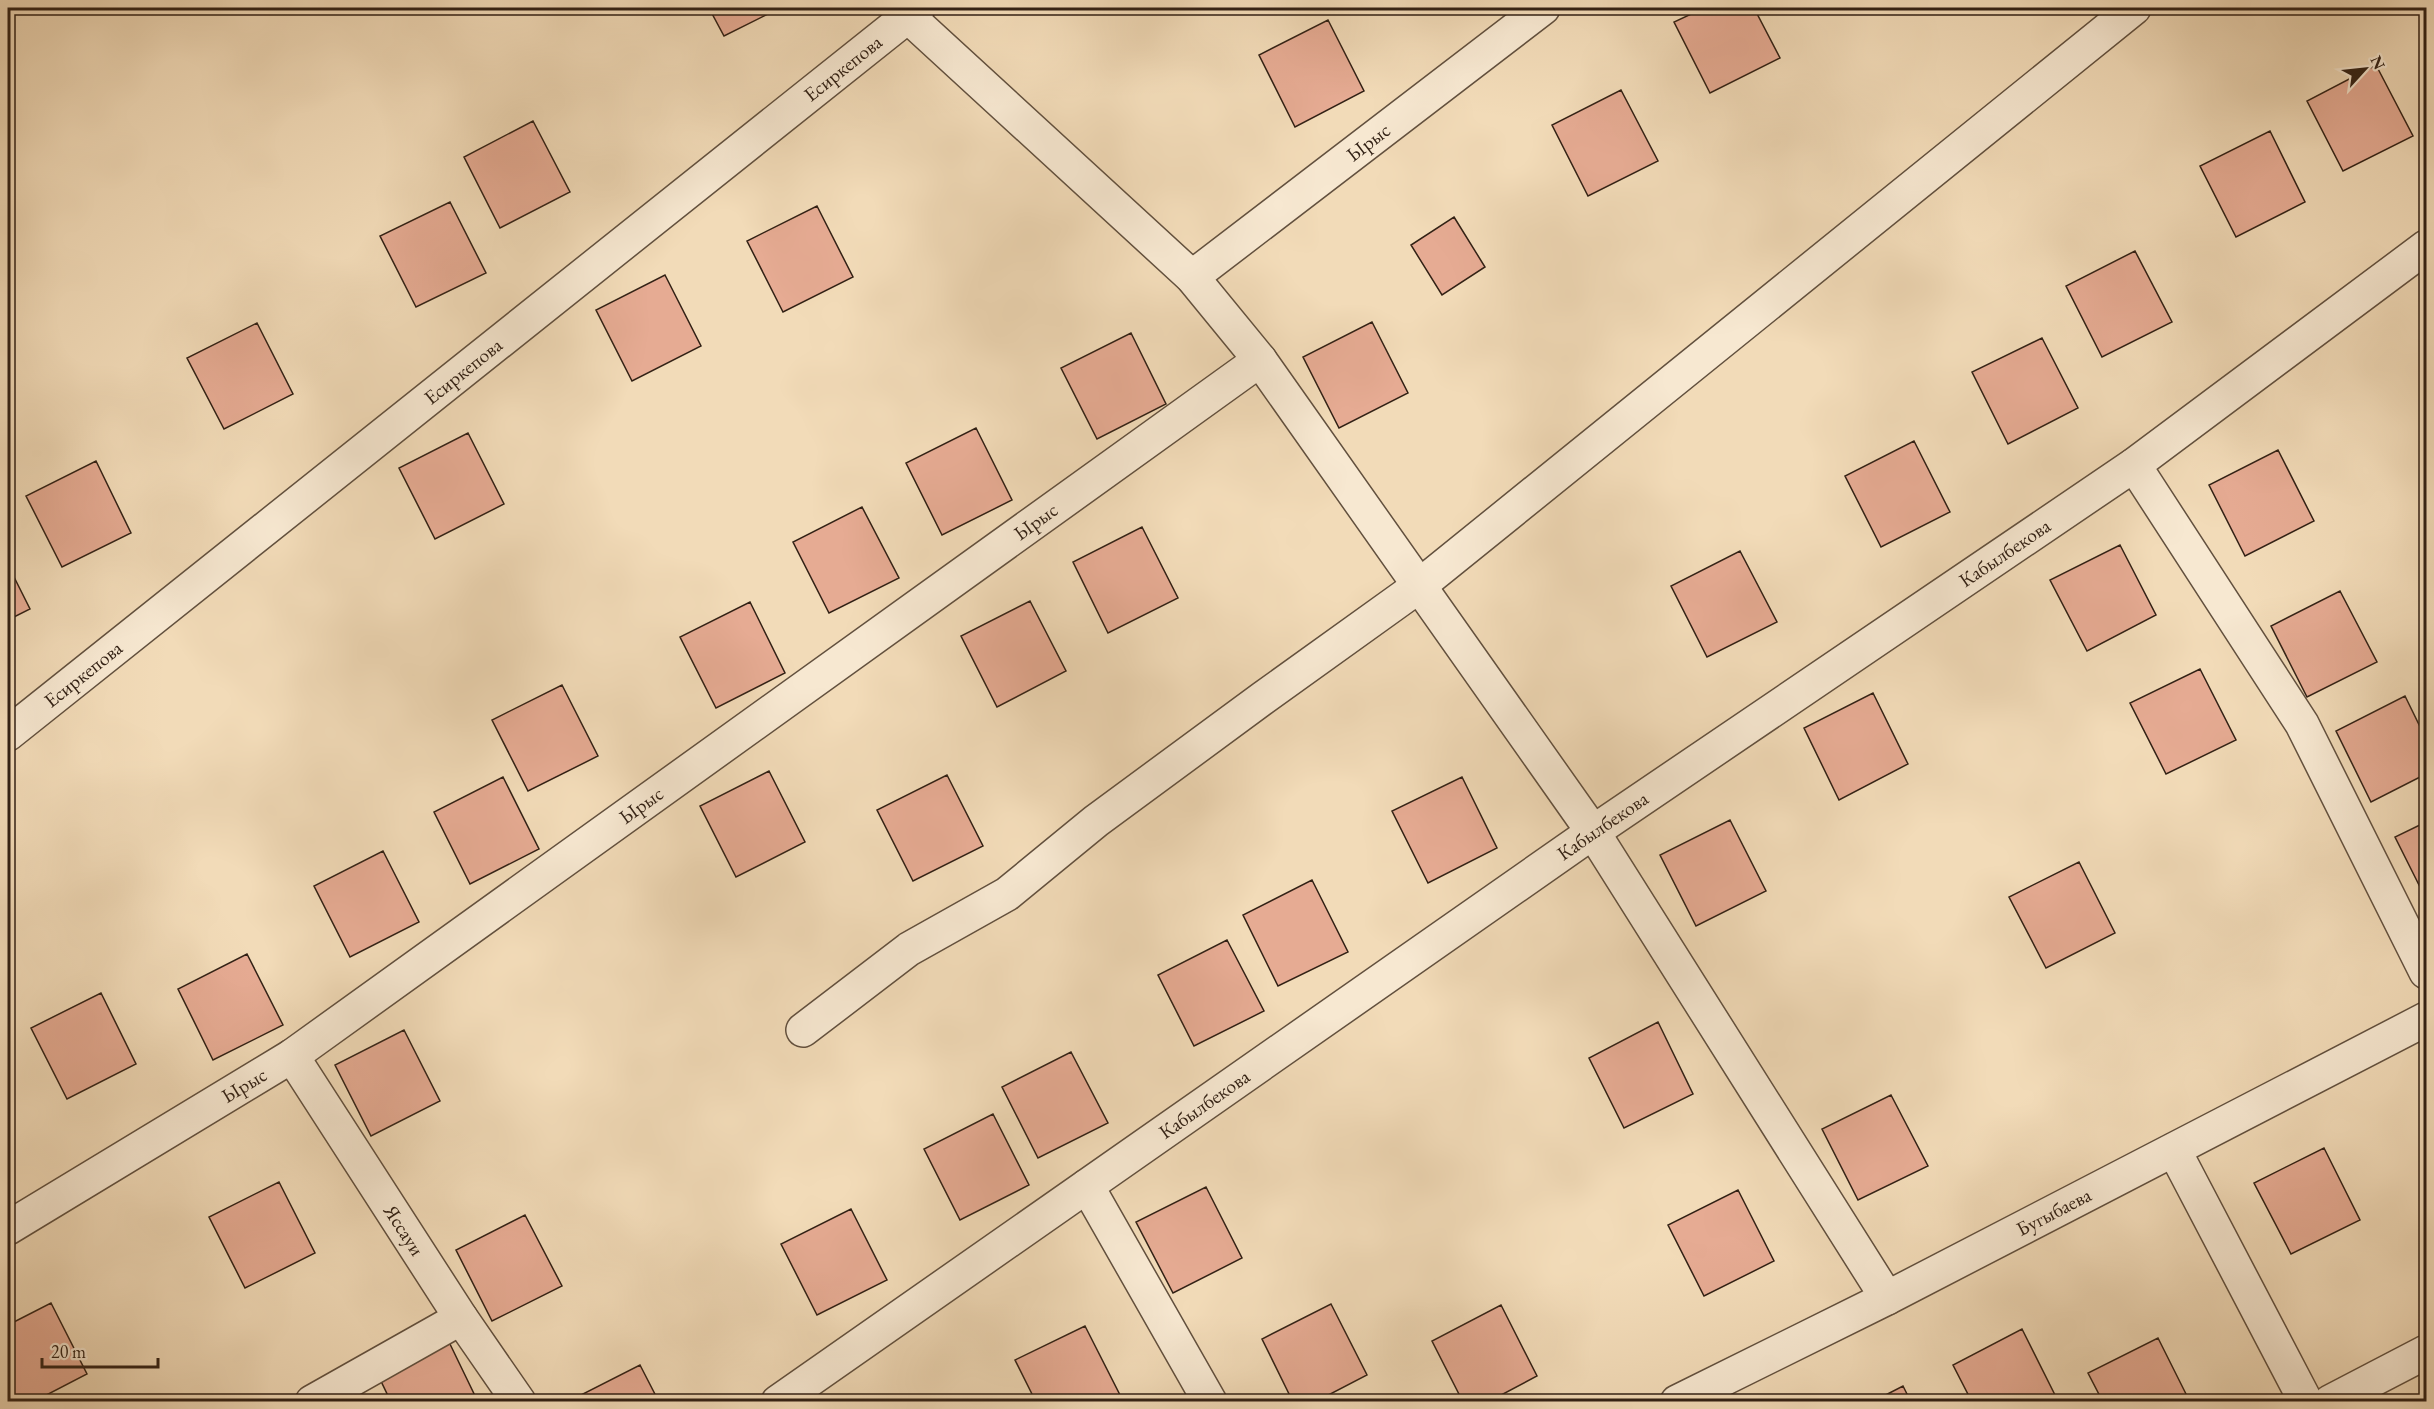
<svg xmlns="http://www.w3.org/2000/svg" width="2434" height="1409" viewBox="0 0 2434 1409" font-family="'EB Garamond',serif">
<rect width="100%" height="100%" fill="#f2dbb8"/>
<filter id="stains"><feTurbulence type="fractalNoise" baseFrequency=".00333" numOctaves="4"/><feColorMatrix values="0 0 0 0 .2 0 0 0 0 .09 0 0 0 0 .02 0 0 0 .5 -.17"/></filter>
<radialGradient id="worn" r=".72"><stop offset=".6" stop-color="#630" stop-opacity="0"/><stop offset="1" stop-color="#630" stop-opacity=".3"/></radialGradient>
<!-- building -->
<path fill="#e6ab93" stroke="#322115" stroke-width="1.5" d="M709,8h71l-56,28z
M1704,8h50l26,50 -70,35 -36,-71z
M1328,20l36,71 -69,36 -36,-72z
M2376,65l37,71 -70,35 -36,-70z
M1621,90l37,71 -70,35 -36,-71z
M533,121l37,71 -70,36 -36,-71z
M2270,131l35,71 -69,35 -36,-71z
M450,202l36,71 -70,34 -36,-71z
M817,206l36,71 -70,35 -36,-71z
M1454,217l31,50 -43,28 -31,-50z
M2135,251l37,71 -70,35 -36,-71z
M665,275l36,71 -69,35 -36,-71z
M1372,322l36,71 -69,35 -36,-71z
M257,323l36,71 -69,35 -37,-71z
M1131,333l35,71 -69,35 -36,-71z
M2042,338l36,70 -70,36 -36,-72z
M976,428l36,72 -70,35 -36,-72z
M468,433l36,71 -69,35 -36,-71z
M1914,441l36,71 -69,35 -36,-71z
M2278,450l36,71 -69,35 -36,-71z
M96,461l35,72 -69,34 -36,-71z
M862,507l37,71 -70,35 -36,-71z
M1142,527l36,71 -70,35 -35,-71z
M2120,545l36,70 -69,36 -37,-71z
M1740,551l37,71 -70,35 -36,-71z
M8,565l22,44 -22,11z
M2340,591l37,71 -70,35 -36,-71z
M1030,601l36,70 -69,36 -36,-71z
M750,602l35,71 -69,35 -36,-71z
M2200,669l36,71 -70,34 -36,-71z
M562,685l36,71 -70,35 -36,-71z
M1873,693l35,71 -69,36 -35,-72z
M2405,696l21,43v35l-55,28 -35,-71z
M769,771l36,71 -69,35 -36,-71z
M947,775l36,71 -70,35 -36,-71z
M503,777l36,72 -69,35 -36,-72z
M1462,777l35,71 -69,35 -36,-72z
M1730,820l36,71 -70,35 -36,-71z
M2426,822v77l-31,-62z
M383,851l36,71 -69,35 -36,-71z
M2079,862l36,71 -69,35 -37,-71z
M1312,880l36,72 -70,34 -35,-71z
M1227,940l37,71 -70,35 -36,-71z
M247,954l36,71 -70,35 -35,-71z
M101,993l35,71 -69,35 -36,-71z
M1658,1022l35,72 -69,34 -35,-70z
M404,1030l36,71 -69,35 -36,-71z
M1071,1052l37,71 -70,35 -36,-71z
M1891,1095l37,71 -70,34 -36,-71z
M993,1114l36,71 -69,35 -36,-71z
M2324,1148l36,72 -69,34 -37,-71z
M279,1182l36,71 -70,35 -36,-71z
M1206,1187l36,71 -69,35 -37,-71z
M1738,1190l36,71 -70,35 -36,-71z
M851,1209l36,71 -70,35 -36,-71z
M525,1215l37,71 -70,35 -36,-71z
M51,1303l36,71 -54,28h-19l-6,-13v-64z
M1331,1304l36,71 -52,27h-22l-31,-63z
M1501,1305l36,71 -49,26h-25l-31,-61z
M1085,1326l36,71 -10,5h-75l-21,-42z
M2022,1329l36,72 -86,1 -19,-37z
M2158,1338l32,64h-87l-15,-29z
M449,1342l29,60h-87l-12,-25z
M640,1365l19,37h-87l-1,-2z
M1903,1386l8,16h-39z"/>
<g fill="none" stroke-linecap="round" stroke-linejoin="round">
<!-- street casing -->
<g stroke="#62503e" stroke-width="36">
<g id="street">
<path d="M899,8l293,269 68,83 333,472 294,466"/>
<path id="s1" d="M1192,277l351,-269"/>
<path d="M2134,465l168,259 124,248"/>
<path id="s2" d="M8,734l910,-726"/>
<path d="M803,1030l106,-81 98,-55 89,-73 167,-123 156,-112 715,-578"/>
<path id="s3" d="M292,1056l169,262 58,84"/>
<path d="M2174,1150l132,252"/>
<path d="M1087,1186l123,216"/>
<path id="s4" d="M8,1228l284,-172 968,-696"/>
<path d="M312,1402l149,-84"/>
<path id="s5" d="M778,1402l815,-570 541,-367 292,-218"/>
<path id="s6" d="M1677,1402l210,-104 539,-279"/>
<path d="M2330,1402l96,-50"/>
</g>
</g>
<!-- street -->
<use href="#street" stroke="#f7e8d1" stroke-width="33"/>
</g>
<g text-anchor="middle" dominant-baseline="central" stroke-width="6" stroke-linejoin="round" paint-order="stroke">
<!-- street labels -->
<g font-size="20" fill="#322115" stroke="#f7e8d1">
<text stroke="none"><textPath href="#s2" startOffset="1068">Есиркепова</textPath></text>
<text stroke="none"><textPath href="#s1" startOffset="222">Ырыс</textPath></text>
<text stroke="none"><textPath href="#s2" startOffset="582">Есиркепова</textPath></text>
<text stroke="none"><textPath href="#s4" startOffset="1248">Ырыс</textPath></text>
<text stroke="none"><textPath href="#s5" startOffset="1492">Кабылбекова</textPath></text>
<text stroke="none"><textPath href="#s2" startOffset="96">Есиркепова</textPath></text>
<text stroke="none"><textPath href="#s4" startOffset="762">Ырыс</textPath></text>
<text stroke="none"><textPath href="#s5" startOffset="1006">Кабылбекова</textPath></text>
<text stroke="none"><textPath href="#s4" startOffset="276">Ырыс</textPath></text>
<text stroke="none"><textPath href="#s5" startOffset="520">Кабылбекова</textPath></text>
<text stroke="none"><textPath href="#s6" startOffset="422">Бугыбаева</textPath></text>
<text stroke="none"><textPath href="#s3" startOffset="207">Яссауи</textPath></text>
</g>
</g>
<!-- margin -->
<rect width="2434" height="1409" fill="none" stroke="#f2dbb8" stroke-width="30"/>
<rect x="9" y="9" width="2416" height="1391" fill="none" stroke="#322115" stroke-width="3"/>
<rect x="15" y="15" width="2404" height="1379" fill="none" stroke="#322115" stroke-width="1.5"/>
<!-- north arrow -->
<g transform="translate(2365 69) rotate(63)" stroke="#f7e8d1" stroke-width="4.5" paint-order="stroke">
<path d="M0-4.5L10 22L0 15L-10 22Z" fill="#322115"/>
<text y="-9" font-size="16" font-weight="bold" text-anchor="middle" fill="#322115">N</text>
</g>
<!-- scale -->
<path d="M42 1358v9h116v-9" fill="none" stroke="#322115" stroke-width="3"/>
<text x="51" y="1358" font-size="18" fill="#322115" stroke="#f7e8d1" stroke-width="4.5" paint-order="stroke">20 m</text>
<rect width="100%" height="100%" filter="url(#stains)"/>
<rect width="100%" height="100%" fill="url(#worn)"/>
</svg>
